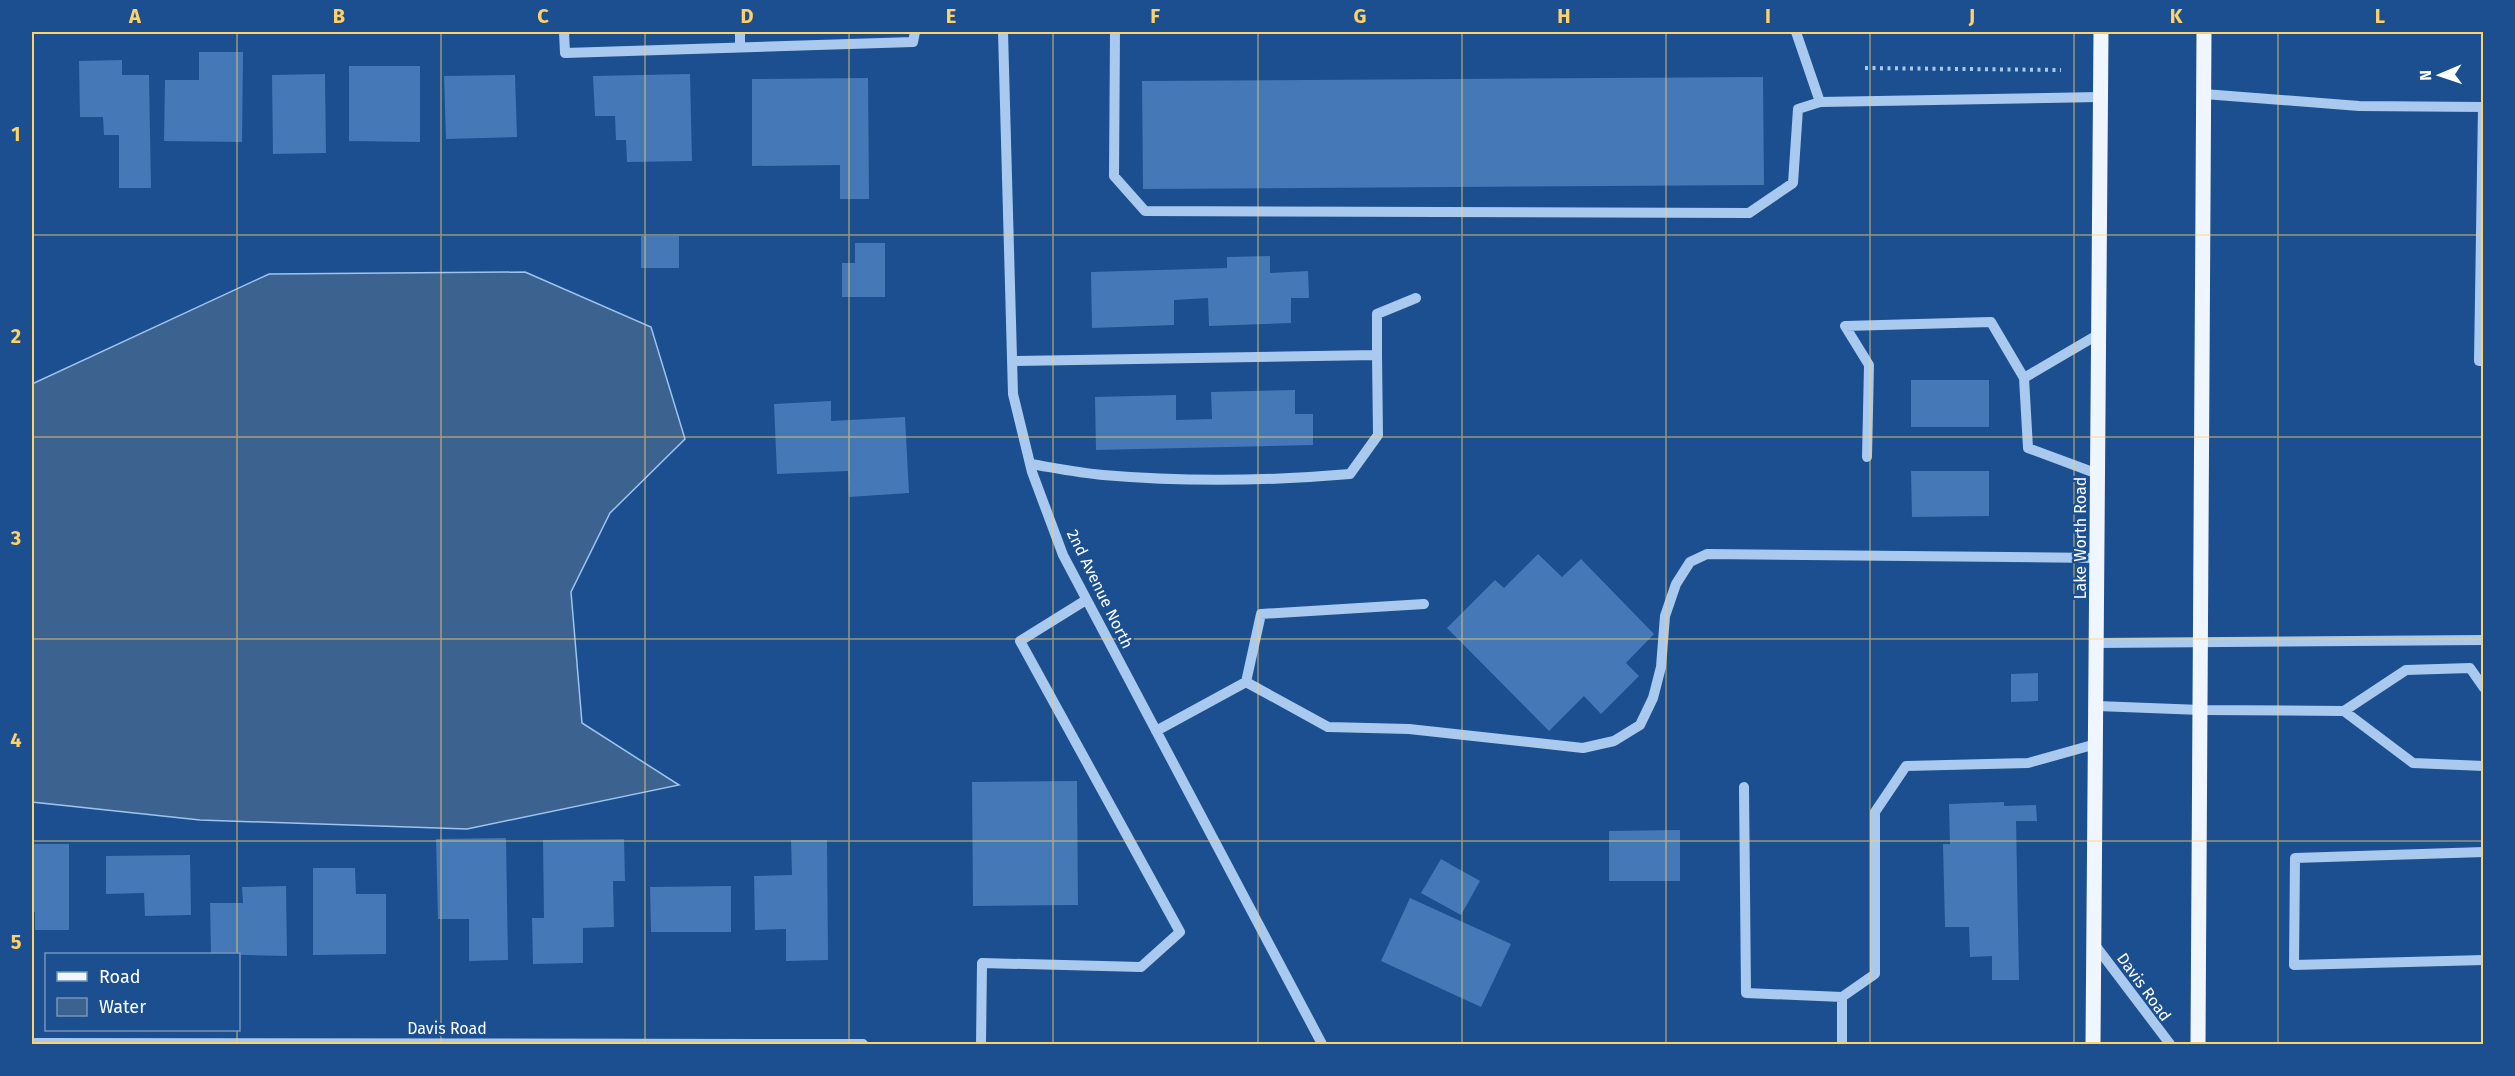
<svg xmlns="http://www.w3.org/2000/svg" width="2515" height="1076" viewBox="0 0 2515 1076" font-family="'Fira Sans',sans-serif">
<rect width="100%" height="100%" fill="#1b4f8f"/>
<!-- water -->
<path fill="#3c6290" stroke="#9cc4f0" stroke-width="1.5" d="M525,272l126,55 34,112 -75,74 -39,79 11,131 97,62 -212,44 -267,-9 -168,-18v-418l237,-110z"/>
<!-- building -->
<path fill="#4478b7" d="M199,52h44l-1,90 -78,-1 1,-61h34z
M122,60v15h27l2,113h-32v-53h-15l-1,-18h-23l-1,-56z
M349,66h71v76l-71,-1z
M325,74l1,79 -53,1 -1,-79z
M690,74l2,87 -65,1 -1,-22h-10l-1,-24h-20l-2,-40z
M515,75l2,62 -71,2 -2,-63z
M1763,77l1,108 -621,4 -1,-108z
M868,78l1,121h-29v-34l-88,1v-87z
M641,236h38v32h-38z
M855,243h30v54h-43v-34h13z
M1270,256v17l38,-2 1,27h-18v25l-82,3 -1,-28 -34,2v25l-82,3 -1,-56 136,-4v-11z
M1911,380h78v47h-78z
M1295,390v24h18v31l-217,5 -1,-53 81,-2v25l36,-1 -1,-27z
M831,401v20l74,-4 4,76 -60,4 -1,-26 -71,3 -3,-70z
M1911,471h78v45l-77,1z
M1538,554l24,23 19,-18 73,75 -28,29 13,13 -38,38 -17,-18 -35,35 -102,-103 48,-48 9,8z
M2038,673v28l-27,1v-28z
M1077,781l1,124 -105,1 -1,-124z
M2004,802v4l32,-1 1,16h-21l3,159h-27v-24l-22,1 -1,-30h-24l-2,-83h7l-1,-40z
M1680,830v51h-71v-50z
M506,838l2,122 -39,1v-42h-31l-2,-80z
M624,839l1,42h-12l1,46 -31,1v35l-50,1 -1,-46h12l-1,-78z
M791,840h36l1,120 -42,1v-32l-31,1 -1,-54 38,-1z
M32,844h37v86h-34v-18h-3z
M190,855l1,60 -46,1 -1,-23 -38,1v-38z
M1441,859l39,22 -19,34 -40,-22z
M313,868h42l1,26h30v60l-73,1z
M286,886l1,70 -76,-2 -1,-51h33l-1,-16z
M731,886v46h-80l-1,-45z
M1410,898l101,46 -30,63 -100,-46z"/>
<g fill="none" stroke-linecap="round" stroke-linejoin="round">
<!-- path -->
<path stroke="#a9c9ee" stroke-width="4" stroke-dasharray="3 4.5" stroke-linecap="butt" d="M1865,68l196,2"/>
<!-- minor -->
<path stroke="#a9c9ee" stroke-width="10" d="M564,32l1,21 348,-11 2,-10
M740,32v15
M1003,32l10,362 19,78 31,83 259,489
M1115,32l-1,144 31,35 604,2 44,-30 5,-74 22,-7
M1796,32l24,70 280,-5
M2204,94l155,12 124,1 -4,254h5
M1012,361l365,-6v-41l39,-16
M2024,378l4,70 70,26
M1867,457l2,-92 -24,-39 146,-4 33,56 75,-44
M1031,464c24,4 48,9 72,11 82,7 166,6 247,-1l28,-39 -1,-80
M2097,643l387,-3
M1246,682l82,45 81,2 174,19 31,-7 26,-16 13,-27 8,-31 4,-51 11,-32 14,-22 17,-8 391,4
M2097,706l104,4 143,1 69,52 71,3
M2344,711l62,-41 64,-2 14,20
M1156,731l90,-49 15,-68 163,-10
M1744,787l2,206 96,4v47
M2484,852l-189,6 -1,107 190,-5
M2095,945l75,99
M1842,997l33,-23v-162l31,-46 122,-3 68,-19
M32,1043l831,1
M981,1044l1,-81 159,4 39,-35 -160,-291 66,-41"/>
<!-- major -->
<path stroke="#f0f6ff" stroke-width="15" d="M2093,1044l8,-1012
M2198,1044l6,-1012"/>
</g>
<!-- grid -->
<path fill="none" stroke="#ffd166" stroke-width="1.5" stroke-opacity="0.55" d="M237,32v922M441,32v1012M645,32v1012M849,32v1012M1053,32v1012M1258,32v1012M1462,32v1012M1666,32v1012M1870,32v1012M2074,32v1012M2278,32v1012M32,235h2452M32,437h2452M32,639h2452M32,841h2452M237,1030v14"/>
<g text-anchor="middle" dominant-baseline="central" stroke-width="4.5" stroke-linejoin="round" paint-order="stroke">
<!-- street labels -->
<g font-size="16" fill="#fff" stroke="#1b4f8f">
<text transform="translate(2080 538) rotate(-90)">Lake Worth Road</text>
<text transform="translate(1100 589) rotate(64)">2nd Avenue North</text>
<text transform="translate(2144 987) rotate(54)">Davis Road</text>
<text x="447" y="1028">Davis Road</text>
</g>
</g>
<!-- border -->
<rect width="2515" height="1076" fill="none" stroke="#1b4f8f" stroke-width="66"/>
<!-- legend -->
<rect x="45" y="953" width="195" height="78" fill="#1b4f8f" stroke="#7695bc" stroke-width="1.5"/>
<rect x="57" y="972" width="30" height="9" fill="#f0f6ff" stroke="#7695bc" stroke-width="1.5"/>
<text x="99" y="983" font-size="18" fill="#ffffff">Road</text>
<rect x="57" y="998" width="30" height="18" fill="#3c6290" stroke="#7695bc" stroke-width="1.5"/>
<text x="99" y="1013" font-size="18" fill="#ffffff">Water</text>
<!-- north arrow -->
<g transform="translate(2440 75) rotate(268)" stroke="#1b4f8f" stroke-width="4.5" paint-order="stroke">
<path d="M0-4.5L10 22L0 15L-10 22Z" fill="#ffffff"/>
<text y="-9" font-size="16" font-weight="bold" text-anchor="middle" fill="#ffffff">N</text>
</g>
<rect x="33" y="33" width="2449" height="1010" fill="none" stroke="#ffd166" stroke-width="2"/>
<g font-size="20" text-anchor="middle" font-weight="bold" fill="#ffd166">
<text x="135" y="23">A</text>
<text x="339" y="23">B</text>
<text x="543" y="23">C</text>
<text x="747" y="23">D</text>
<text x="951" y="23">E</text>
<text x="1155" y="23">F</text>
<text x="1360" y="23">G</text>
<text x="1564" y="23">H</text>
<text x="1768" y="23">I</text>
<text x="1972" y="23">J</text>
<text x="2176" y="23">K</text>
<text x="2380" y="23">L</text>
<text x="16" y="141">1</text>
<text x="16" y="343">2</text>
<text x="16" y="545">3</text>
<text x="16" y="747">4</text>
<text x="16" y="949">5</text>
</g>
</svg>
